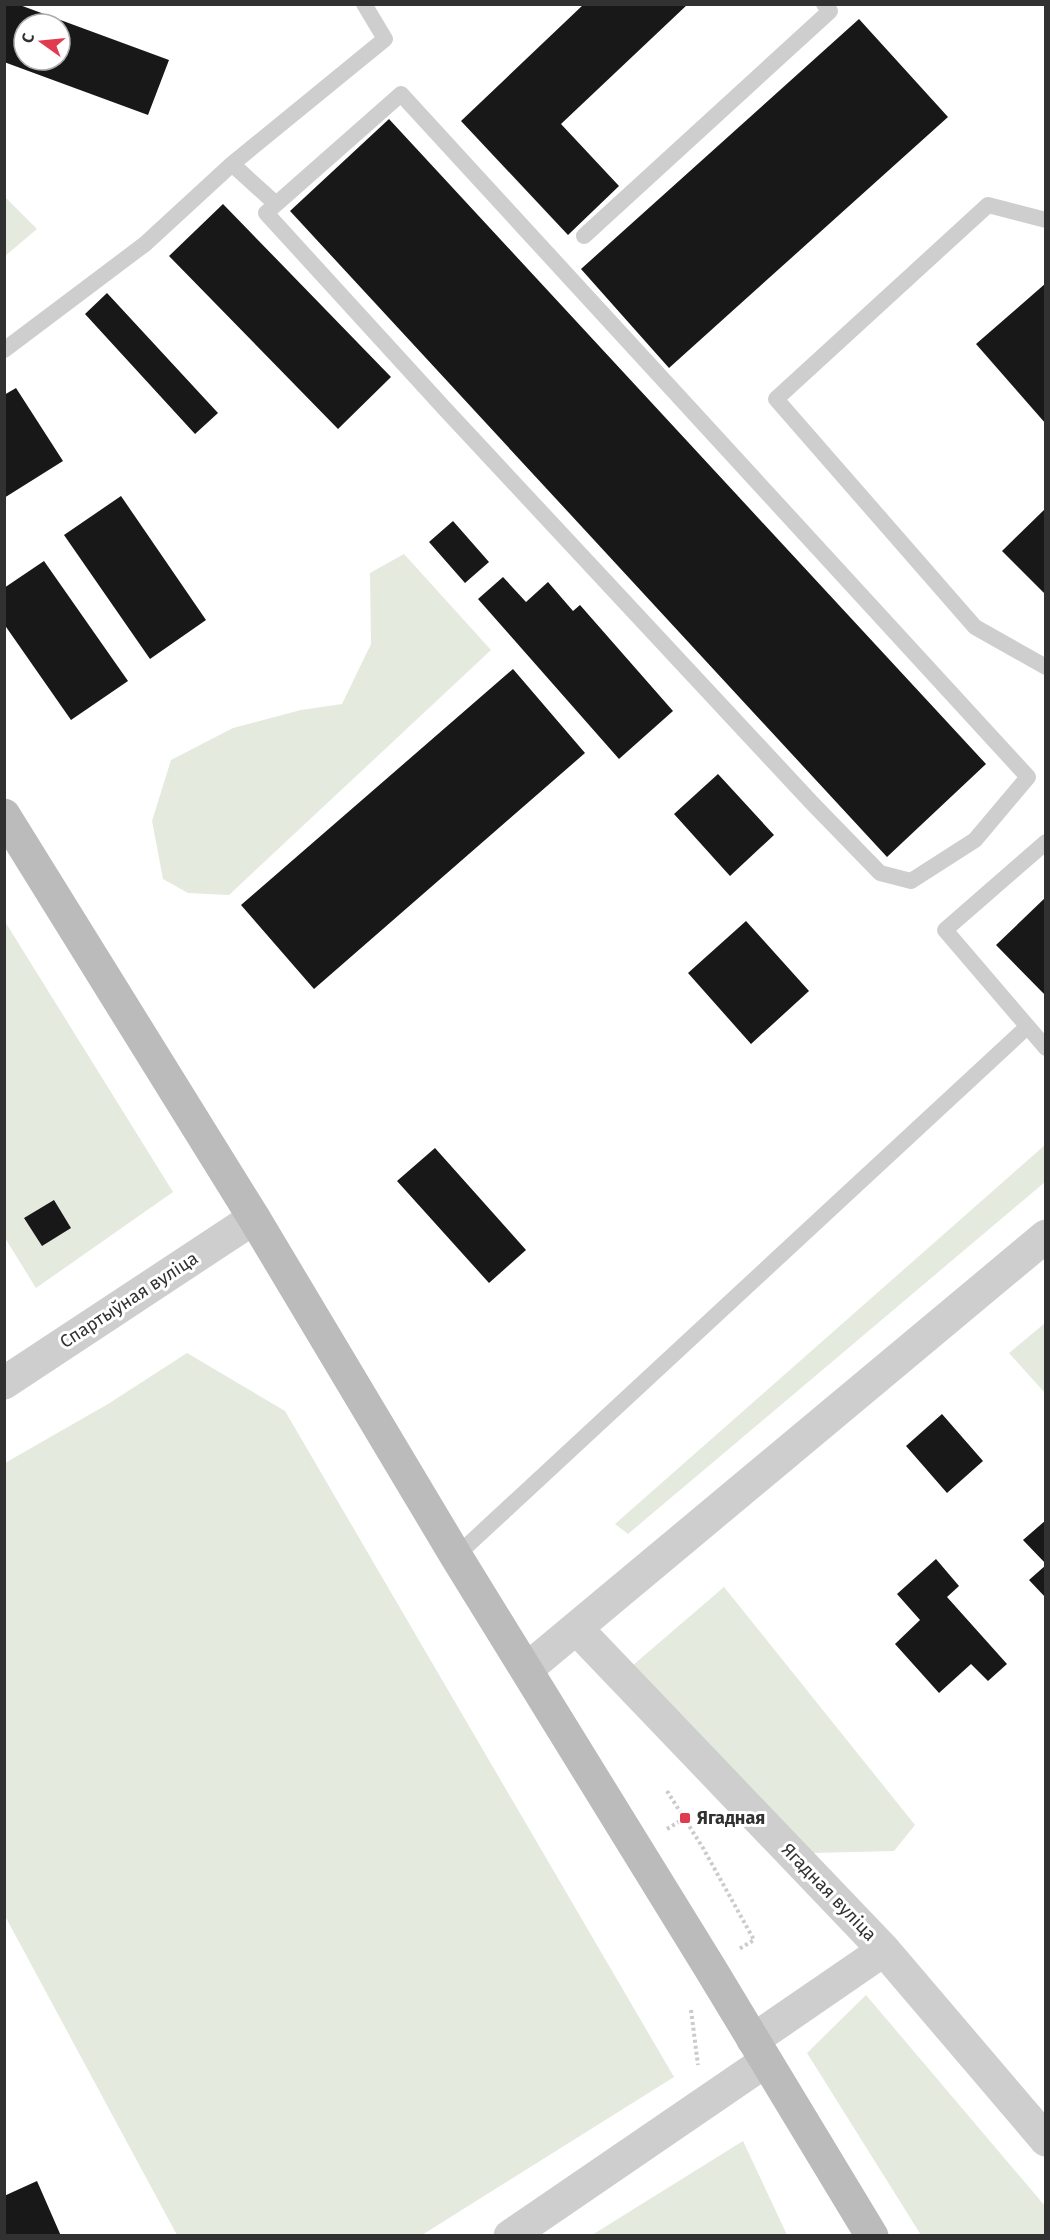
<svg xmlns="http://www.w3.org/2000/svg" width="1050" height="2240" viewBox="0 0 1050 2240" font-family="'Fira Sans',sans-serif">
<rect width="100%" height="100%" fill="#fff"/>
<!-- green -->
<path fill="#e4eadd" d="M5,197l32,32 -32,27h-1z
M404,554l87,96 -262,245 -41,-2 -25,-14 -11,-58 19,-61 62,-32 68,-18 41,-6 29,-60 -1,-71z
M4,920l169,272 -137,96 -31,-50z
M1045,1145v37l-417,352 -13,-10z
M1045,1323v70l-36,-40z
M187,1353l98,58 389,666 -252,158h-245l-172,-319v-453l103,-59z
M724,1587l191,238 -21,26 -83,2 -179,-187z
M866,1995l179,211v29h-124l-114,-182z
M743,2141l44,94h-195z"/>
<!-- building -->
<path fill="#181818" fill-rule="evenodd" d="M4,4h13l152,56 -21,55 -144,-53zM24,24h36v36h-36z
M584,4h104l-127,120 58,62 -51,49 -107,-114z
M859,19l89,98 -279,251 -88,-99z
M389,119l597,645 -99,93 -597,-646z
M223,204l168,173 -53,52 -169,-173z
M1046,283v141l-70,-80z
M107,293l111,120 -23,21 -110,-120z
M16,388l47,73 -59,37v-103z
M121,496l85,124 -56,39 -86,-124z
M1046,508v87l-44,-44z
M453,521l36,41 -24,21 -36,-41z
M44,561l84,120 -57,39 -67,-96v-36z
M503,577l23,25 22,-20 25,29 7,-6 93,106 -54,48 -141,-160z
M513,669l72,84 -271,236 -73,-84z
M718,774l56,61 -44,41 -56,-62z
M1046,897v99l-50,-51z
M746,921l63,70 -58,53 -63,-71z
M435,1148l91,102 -37,33 -92,-102z
M54,1200l17,28 -29,18 -18,-28z
M942,1414l41,47 -36,32 -41,-47z
M1046,1520v44l-23,-24z
M936,1559l23,27 -12,11 60,67 -19,17 -17,-17 -32,29 -44,-49 25,-24 -23,-26z
M1046,1565v33l-17,-18z
M37,2181l24,55h-57v-40z"/>
<g fill="none" stroke-linecap="round" stroke-linejoin="round">
<!-- path -->
<path stroke="#cbcbcb" stroke-width="4" stroke-dasharray="3 3" stroke-linecap="butt" d="M667,1791l36,57 51,92 -15,9
M667,1829l18,-11
M691,2010l7,55"/>
<!-- lane -->
<path stroke="#cecece" stroke-width="16" d="M401,94l627,683 -53,63 -64,41 -31,-8 -68,-70 -367,-394 -179,-196z
M232,164l153,-125 -21,-35
M1046,220l-58,-15 -212,194 199,228 71,40
M584,236l246,-225 -6,-7
M4,350l141,-106 87,-80 44,40
M1046,842l-101,88 101,118
M456,1556l571,-529"/>
<!-- street -->
<path stroke="#cecece" stroke-width="33" d="M4,1383l250,-165
M576,1628l308,322 162,190
M527,1669l519,-433
M753,2040l131,-90
M510,2236l256,-175"/>
<!-- secondary -->
<path stroke="#bbb" stroke-width="33" d="M4,815l250,403 202,338 254,412 162,268"/>
</g>
<!-- markers -->
<rect fill="#e03b4e" stroke="#fff" stroke-width="2" x="679" y="1812" width="12" height="12" rx="3"/>
<g text-anchor="middle" dominant-baseline="central" stroke-width="6" stroke-linejoin="round" paint-order="stroke">
<!-- street labels -->
<g font-size="18" fill="#313131" stroke="#fff">
<text transform="translate(129 1300) rotate(-33)">Спартыўная вуліца</text>
<text transform="translate(829 1892) rotate(46)">Ягадная вуліца</text>
</g>
<!-- poi labels -->
<g font-size="18" font-weight="bold" fill="#313131" stroke="#fff" text-anchor="start">
<text x="697" y="1818">Ягадная</text>
</g>
</g>
<!-- border -->
<rect width="1050" height="2240" fill="none" stroke="#313131" stroke-width="12"/>
<!-- north arrow -->
<g transform="translate(42 42) rotate(285)"><circle r="28" fill="#ffffff" stroke="#adadad" stroke-width="1.5"/>
<path d="M0-4.5L10 22L0 15L-10 22Z" fill="#e03b4e"/>
<text y="-9" font-size="16" font-weight="bold" text-anchor="middle" fill="#313131">С</text>
</g>
</svg>
